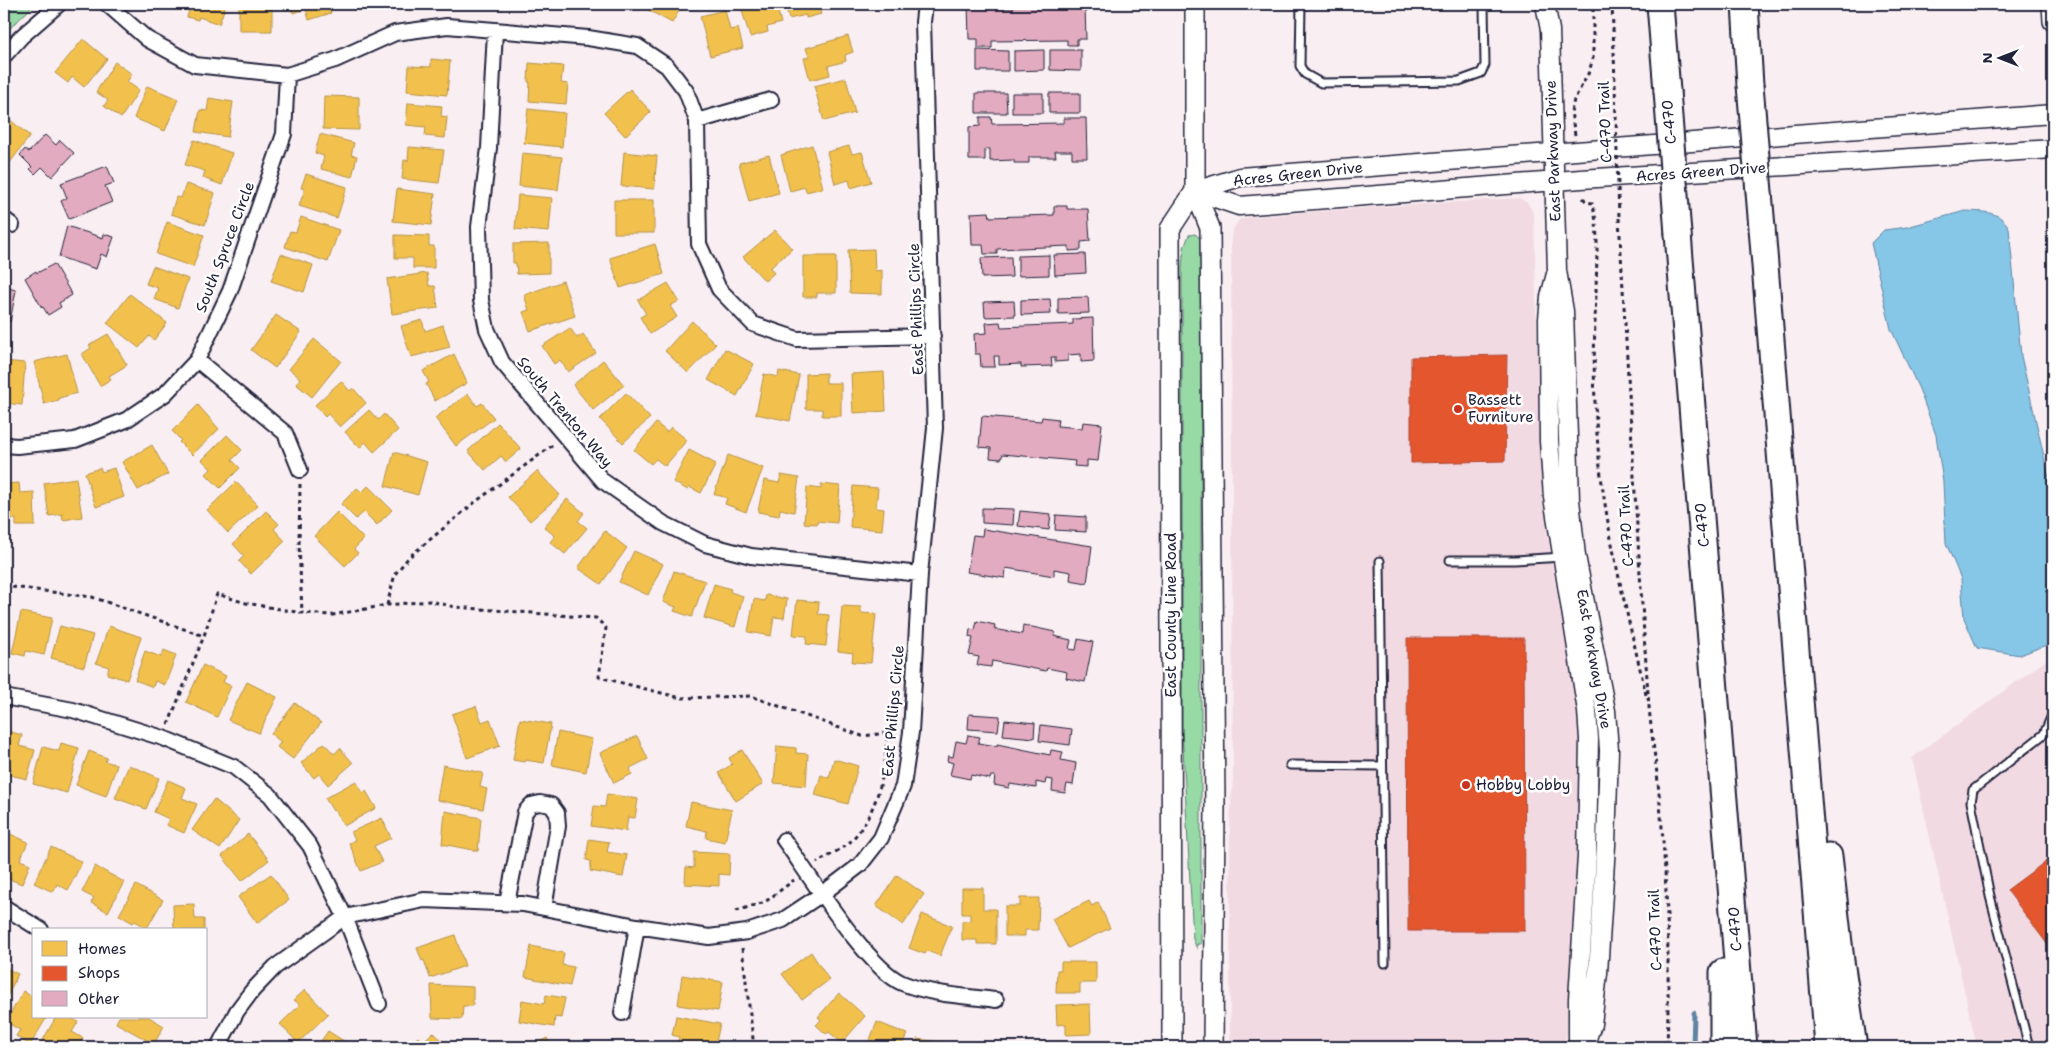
<svg xmlns="http://www.w3.org/2000/svg" width="2057" height="1051" viewBox="0 0 2057 1051" font-family="'Shantell Sans',sans-serif">
<rect width="100%" height="100%" fill="#f9eef2"/>
<filter id="ink" filterUnits="userSpaceOnUse"><feTurbulence type="fractalNoise" baseFrequency=".02" numOctaves="2"/><feDisplacementMap in="SourceGraphic" scale="10" xChannelSelector="R" yChannelSelector="G"/><feConvolveMatrix kernelMatrix="1 2 1 2 8 2 1 2 1" color-interpolation-filters="sRGB"/></filter>
<g filter="url(#ink)">
<!-- built -->
<path fill="#f2dae3" d="M1519,198l9,5 6,12 5,219 4,64 8,61 30,170 -3,143 -11,161 -4,14h-333v-227l3,-42 -2,-541 2,-8 6,-9 10,-3 129,-10z
M2053,655v392h-76l-65,-289z"/>
<!-- green -->
<path fill="#97daa6" stroke="#5c7e70" d="M4,4h31l-31,30z
M1195,234l6,5v705h-4v5l-4,-10 -11,-211v-461l2,-19 5,-13z"/>
<!-- water -->
<path fill="#86c6e7" stroke="#5e84a2" d="M1965,211c17,1 35,-1 44,17l12,128 27,118 5,14v152l-4,4 -29,11 -43,-7 -13,-30 -3,-39 -15,-36 -3,-61 -7,-47 -17,-46 -28,-60 -20,-86 13,-13 23,-3z"/>
<!-- homes -->
<path fill="#f2c14e" stroke="#b49148" d="M191,4h35l-7,20 -20,-7 -1,3 -11,-3z
M239,4h33v27h-33z
M289,4h39l3,9 -22,7 -3,-11 -13,4z
M643,4h40l-11,19 -31,-17z
M752,4h24l5,19 -14,4 1,5 -18,5 -9,-30z
M785,4h33l3,10 -15,4v-3l-17,4z
M725,10l5,20 8,-2 5,20 -33,8 -10,-40z
M848,36l5,16 -8,3 1,6 -18,5 2,9 -20,5 -6,-22 5,-1 -3,-9z
M83,39l24,20 -23,28 -12,-10 -4,6 -13,-10z
M431,59l19,2 -3,34 -40,-4 2,-25 22,1z
M115,62l17,12 -5,8 12,8 -18,28 -17,-12 4,-6 -12,-8z
M529,63l34,3 -2,17 7,1 -2,20 -37,-3 1,-19h-2z
M846,78l9,35 -31,8 -10,-35z
M147,86l31,13 -13,32 -31,-13z
M630,89l21,23 -26,24 -21,-23z
M324,96l35,1v33l-36,-1z
M209,98l24,4 -5,35 -32,-5 4,-22 7,1z
M408,103l34,3 -1,10 6,1 -2,21 -20,-2 1,-9 -20,-2z
M528,109l37,4 -3,34 -38,-4z
M5,116l25,20 -24,32 -2,-2z
M320,134l34,9 -3,12 6,1 -5,21 -31,-8 3,-13 -9,-3z
M194,140l38,13 -10,32 -19,-7 2,-7 -20,-6z
M812,145l11,43 -17,4 -1,-5 -15,4 -9,-36z
M849,146l3,8 10,-2 9,30 -20,6 -2,-8 -14,4 -8,-32z
M409,147l35,3 -5,33 -37,-4 2,-19 4,1z
M624,152l33,4 -3,33 -33,-3z
M522,153l40,4 -4,33 -39,-4z
M769,155l10,38 -30,8 -10,-38z
M306,174l41,13 -10,31 -38,-12 6,-17 -4,-1z
M186,184l29,9 -10,32 -34,-11 5,-17 5,1z
M397,189l38,5 -4,31 -38,-4z
M518,195l34,3 -3,34 -34,-3z
M614,200h40v33h-40z
M301,217l38,13 -11,32 -43,-15 5,-16 6,1z
M167,222l37,13 -11,32 -37,-13z
M775,230l17,19 -22,19 4,5 -9,8 -22,-24z
M395,235l34,1v10h5v22h-21v-10h-18z
M549,243v30l-32,1 -1,-11h-3v-19z
M655,244l9,30 -44,14 -10,-30z
M874,249l1,22 7,-1v24l-32,-1 -2,-43z
M281,254l32,11 -9,27 -33,-11z
M803,256h33v37h-19v4h-14z
M153,266l35,13 -10,29 -24,-9 4,-11 -12,-4z
M427,273l2,13h6l3,22 -46,6 -5,-35z
M563,281l12,35 -45,15 -7,-19 6,-2 -5,-15z
M668,283l11,18 -9,5 7,11 -27,17 -10,-17 6,-3 -8,-14z
M130,294l37,29 -13,17 -5,-4 -10,12 -32,-25z
M276,315l25,17 -26,36 -24,-18z
M422,320l3,11 18,-6 7,22 -39,10 -10,-31z
M692,321l24,23 -28,29 -23,-22z
M570,328l7,10 6,-4 13,19 -28,19 -8,-12 -6,4 -12,-18z
M108,334l19,31 -18,11 2,3 -11,7 -18,-32 9,-6 -2,-3z
M314,339l27,22 -29,36 -16,-13 4,-6 -11,-9z
M725,349l29,15 -17,32 -29,-16z
M67,354l10,39 -18,5v2l-15,4 -10,-42z
M454,354l13,29 -32,18 -9,-17 3,-2 -6,-11z
M603,360l21,25 -31,25 -20,-25z
M4,361l21,2 -3,42 -18,-2z
M779,371l20,4 -9,46 -34,-7 8,-40 14,3z
M884,372l2,39 -33,2 -2,-39z
M826,373v10h15v33h-19v-7h-16v-35z
M341,381l9,10 3,-3 13,15 -26,24 -12,-13 -3,3 -10,-12z
M626,393l24,25 -27,25 -23,-24z
M468,394l9,12 5,-3 12,15 -38,28 -21,-28z
M198,405l21,24 -27,26 -13,-13 2,-2 -9,-9z
M369,410l9,10 6,-6 14,16 -24,22 -9,-10 -5,6 -15,-16z
M498,423l23,26 -15,13 -5,-6 -16,14 -17,-19z
M656,423l11,9 4,-5 16,13 -22,26 -9,-7 -5,5 -17,-14z
M227,435l15,15 -10,10 8,8 -20,20 -14,-14 5,-5 -9,-9z
M152,445l16,29 -30,16 -16,-28z
M689,450l27,14 -15,29 -12,-6 -1,3 -15,-8z
M394,452l33,10 -9,33 -33,-9z
M728,455l35,13 -17,44 -21,-8 2,-6 -13,-4z
M100,468l2,4 12,-4 10,29 -28,10 -11,-34z
M537,471l23,24 -30,26 -22,-24z
M781,475l18,3 -5,34 -14,-3 -1,7 -21,-4 6,-32 15,3z
M76,478l6,39 -19,3 -1,-6 -13,2 -5,-33z
M236,482l22,23 -30,28 -21,-23z
M19,483l1,10 14,-1 1,34h-19v-7h-12v-35z
M821,484l19,2 -3,37 -20,-2v3l-13,-1 3,-36 14,2z
M368,486l24,24 -15,15 -13,-13 -8,7 -15,-15 16,-16 5,4z
M853,486l25,2 -2,20 8,1 -2,21 -32,-3z
M567,499l17,14 -6,8 9,7 -22,26 -15,-12 5,-6 -11,-9z
M266,511l13,13 -5,5 11,12 -34,33 -12,-13 5,-5 -11,-12z
M337,512l27,27 -10,10 4,4 -13,13 -31,-30z
M605,531l22,17 -26,36 -23,-16z
M634,551l29,13 -15,31 -29,-13z
M674,571l31,10 -13,36 -18,-6 2,-4 -13,-5z
M714,584l17,5 -1,3 13,4 -8,31 -31,-9z
M766,595l21,4 -3,19 -10,-1 -3,19 -23,-4 6,-33 11,2z
M797,600l22,2 -1,12 11,1 -3,31 -20,-2 1,-8 -14,-1z
M842,606l19,1v6l15,1 -5,49 -19,-1 1,-9 -15,-2z
M4,611l5,1 -5,34z
M21,612l31,6 -8,37 -18,-4 -1,5 -13,-3z
M60,626l33,9 -9,32 -33,-9z
M109,626l32,11 -14,43 -20,-6 2,-7 -13,-4z
M164,650l12,5 -11,30 -10,-4 -2,6 -18,-7 10,-29 16,6z
M203,665l23,11 -3,6 8,4 -14,31 -31,-15z
M247,682l30,15 -18,36 -31,-13z
M295,703l26,20 -28,36 -16,-12 4,-5 -10,-8z
M476,706l6,16 8,-3 10,27 -33,12 -15,-44z
M520,719l31,5 -7,39 -19,-3 -1,2 -11,-2z
M4,730l18,5 -3,11 16,4 -8,29 -17,-4 1,-7 -7,-2z
M558,732l34,7 -6,33 -34,-7z
M637,736l11,23 -18,9 2,6 -18,9 -14,-30z
M61,743l18,5 -12,45 -34,-9 10,-37 16,4z
M324,743l10,11 6,-6 13,15 -25,22 -9,-11 -5,4 -13,-15z
M777,746l19,2v5l12,1 -2,32 -32,-3z
M742,750l21,34 -27,17 -17,-28 13,-9 -3,-6z
M89,751l18,7 -2,3 12,4 -11,31 -30,-11z
M834,759l24,7 -10,38 -33,-9 6,-20 8,3z
M129,765l30,13 -13,31 -31,-11z
M443,765l40,8 -3,14 7,2 -4,20 -46,-9z
M168,780l18,8 -4,10 15,6 -13,29 -18,-8 3,-6 -15,-7z
M356,781l7,12 3,-2 10,17 -32,18 -9,-16 -2,1 -8,-13z
M607,794l31,5 -3,19 -7,-1 -2,14 -35,-5 3,-20 11,1z
M214,799l25,21 -19,29 -28,-19z
M691,802l41,8 -7,32 -19,-4 1,-7 -21,-5z
M445,811l36,7 -3,33 -36,-7z
M382,818l9,20 -17,8 8,16 -21,9 -12,-28 6,-3 -4,-8z
M8,833l20,9 -8,18 10,4 -8,20 -18,-7v-33z
M248,834l21,26 -27,21 -20,-25z
M589,839l20,3 -2,10 20,3 -4,22 -33,-6 1,-10 -5,-1z
M51,847l31,15 -14,28 -11,-6 -4,8 -19,-9z
M694,852l36,2 -1,21 -10,-1v12l-34,-2 1,-17 8,1z
M95,866l29,16 -16,30 -17,-9 3,-5 -12,-6z
M271,874l18,26 -32,23 -19,-26z
M897,875l27,19 -21,31 -27,-19z
M136,885l27,15 -16,28 -12,-7 -2,2 -14,-8z
M962,888h21v21h13v35h-19v-4h-15v-19h8v-7h-8z
M1020,898h19l-1,32h-13v6h-20v-30h15z
M1089,901l3,5 6,-4 12,26 -42,20 -16,-29z
M194,904l1,15h9v11h-30l-1,-25z
M922,914l30,12 -12,30 -13,-5 -2,3 -16,-6z
M455,935l10,31 -35,12 -6,-18 -2,1 -5,-13z
M531,946l33,7 -2,12 12,2 -4,19 -45,-9z
M811,952l18,28 -27,20 -20,-26z
M1061,962h35v21h-16v10h-24l1,-23h4z
M4,967l14,7 -14,29z
M682,975l41,7 -5,29 -40,-6z
M431,985l42,2v19h-10l-1,13 -30,-1z
M305,990l23,24 -30,29 -18,-19 20,-19 -6,-5z
M23,991l11,7v19h13l-17,28 -14,-9 4,-6 -14,-8z
M839,993l26,23 -23,27 -13,-11 -3,2 -10,-9 5,-5 -3,-3z
M546,995l19,3 -4,20 -6,-1 -1,10 -35,-6 3,-21 22,4z
M1090,1004l1,30 -25,1v-11l-9,1 -1,-20z
M676,1016l44,8 -5,23h-38l2,-10 -7,-2z
M56,1017h14l8,5 -6,10 11,6 -5,9h-39z
M119,1017h30l15,9 -10,18 -38,-21z
M877,1022l30,12 -6,13h-34z
M328,1031l25,16h-36z
M433,1032l16,15h-42l11,-10 5,5z
M547,1038l4,9h-22z
M917,1039l23,3 -1,5h-23z"/>
<!-- shops -->
<path fill="#e4572e" stroke="#aa4732" d="M1507,355l-2,106 -94,2v-106z
M1407,638h117l1,293h-117z
M2053,856v96l-46,-62z"/>
<g fill="none" stroke-linecap="round" stroke-linejoin="round">
<!-- stream -->
<path stroke="#5e84a2" stroke-width="5" d="M1693,1047l1,-34"/>
</g>
<!-- building -->
<path fill="#e3abbf" stroke="#22223b" d="M968,4h17v4h29l-1,-4h29v3l43,-1 1,33h-9v6h-10v-5l-75,1v7h-14v-9h-9z
M977,50l31,1v20h-31z
M1044,50v20l-30,1v-20z
M1050,50h31v21l-31,-1z
M976,93h30l1,20h-31z
M1012,93h31v20h-31z
M1049,93h31v20h-31z
M980,117h11l1,7 72,-1v-5h22l1,40h-15v-7h-17l1,6h-27v6h-15v-3l-24,1v-12h-5v11h-16v-33l11,-1z
M45,135l11,10 4,-5 14,13 -22,24 -10,-10 -7,7 -5,-5 2,-2 -12,-12 5,-6 4,3z
M107,166l7,17 -9,3 7,16 -43,17 -8,-18 6,-3 -6,-15z
M1054,206h13v3h21l2,32 -9,1v8l-12,1v-5l-72,3v5h-13l-1,-9h-11l-1,-32 18,-1 1,5 64,-2z
M67,226l36,12 1,-4 10,3 -7,20 -6,-3 -5,15 -37,-12z
M1085,254l1,19 -31,2 -1,-20z
M1049,255v20l-31,1v-20z
M1011,257l1,20 -30,1 -1,-20z
M54,264l18,31 -13,8 2,4 -13,8 -5,-8 -1,1 -17,-30 11,-7 1,2z
M4,287l12,3 -6,32 -6,-1z
M1088,297l1,16 -31,1v-16z
M1050,299l1,15 -30,1v-15z
M1014,301l1,15 -30,1 -1,-15z
M1093,318l1,43 -13,1v-8l-13,1v6l-13,1v-5h-4l1,9 -31,1v-3l-22,1v-9h-5l1,11h-14l-1,-13h-5l-1,-20 13,-1 -1,-10 14,-1 1,5 72,-3v-5z
M982,416l59,5 1,-4 16,2 -1,7 25,2 1,-6 19,2 -4,37 -11,-1v7l-13,-1 1,-5 -72,-7 -2,5 -11,-1 1,-10 -12,-1z
M982,508l32,1 -1,16 -31,-2z
M1020,511l31,3 -2,16 -31,-4z
M1056,515l30,2v15l-31,-2z
M983,529l109,17 -5,37 -17,-3 1,-8 -17,-3v7l-48,-8 -1,10 -38,-6 6,-37 9,1z
M977,621l18,4 -1,4 28,5 1,-9 32,7 -1,4 17,4 -2,9 7,1 2,-11 15,3 -8,40 -19,-4 1,-6 -20,-4 -1,3 -54,-10 -1,6 -14,-2 2,-8 -10,-2 4,-17 -4,-1 1,-8 5,1z
M969,714l31,2 -2,15 -30,-2z
M1005,720l30,3 -1,15 -31,-3z
M1041,725l31,4 -2,16 -31,-4z
M968,735l12,2 -2,6 19,3v-2l53,11 1,-5 12,2 -2,8 15,3 -3,22 -6,-1 -2,9 -13,-2 1,-11 -7,-1 -1,5 -9,-2v6l-26,-4 -1,4 -15,-3 1,-9h-4l-1,3 -19,-4 -1,4 -20,-4 3,-12 -6,-2 1,-5 5,1 3,-16 10,2z"/>
<g fill="none" stroke-linecap="round" stroke-linejoin="round">
<!-- service casing -->
<g stroke="#22223b" stroke-width="11">
<path id="service" d="M1301,4l-1,62 5,8 16,9 138,-2 22,-8 4,-8 -1,-61
M1450,560h65l48,-3
M1380,561l5,402
M1290,765l92,1
M2029,1047l-39,-151 -19,-94 2,-12 71,-56 9,-21"/>
</g>
<!-- minor casing -->
<g stroke="#22223b" stroke-width="18">
<path id="minor" d="M107,4l40,35 48,26 92,10 48,-15 60,-27 52,-7 141,12 49,8 30,20 19,25 11,30 2,123 20,45 34,35 44,15 136,-3
M495,31l-6,117 -10,79 2,73 6,29 15,33 101,119 60,42 42,21 46,12 169,18
M4,56l17,-19 38,-33
M697,121l74,-21
M4,219l8,6
M197,360l88,73 15,37
M4,445l13,1 58,-6 51,-20 39,-26 32,-34 33,-69 54,-157 3,-59
M4,697l69,13 90,28 71,29 36,28 40,51 35,71 34,87
M784,840c24,33 84,129 118,143 30,12 63,13 94,17
M507,903l18,-91 6,-7 9,-2 11,2 6,8 1,13 -14,82
M4,907l37,23
M622,1013l15,-87
M218,1047l19,-36 15,-20 23,-24 70,-50 79,-17 99,4 114,22 72,11 38,-5 36,-12 39,-26 38,-29 21,-27 22,-52 8,-54 9,-158 15,-146 -12,-406 2,-18"/>
</g>
<!-- tertiary casing -->
<g stroke="#22223b" stroke-width="21">
<path id="tertiary" d="M1545,4l5,26 7,241 7,40 6,189 6,56 30,155 3,39 -3,95 -8,128 -6,51 -8,23
M1195,191l45,-14 813,-63
M1195,191l44,15 342,-27 472,-30
M1556,274l-6,23 -2,22 1,122 4,56 34,214 2,28 -2,117 -9,143v48"/>
</g>
<!-- secondary casing -->
<g stroke="#22223b" stroke-width="22">
<path id="secondary" d="M1195,4v187l15,37 5,579 -2,240
M2052,4l1,17
M1172,1047l-2,-818 25,-38"/>
</g>
<!-- motorway casing -->
<g stroke="#22223b" stroke-width="29">
<path id="motorway" d="M1660,4l7,87
M1745,4l5,81
M1762,228l66,819
M1678,234l66,813
M1829,856l12,105 13,86
M1723,972v75"/>
</g>
<!-- path -->
<path stroke="#22223b" stroke-width="3" stroke-dasharray="4 4" stroke-linecap="butt" d="M1612,4l2,48
M1575,135l-4,-23 3,-12 15,-28 4,-14v-54
M1583,198l4,4 5,1c8,22 4,66 4,91 -2,47 -3,94 1,140 6,90 30,177 50,265
M1619,218c9,159 18,317 29,475 2,34 8,67 11,100 8,84 11,169 8,254
M300,484l-1,59 3,70
M4,586l88,11 112,39 13,-42 29,9 56,10 31,2 54,-10 43,-4 25,6 141,11 10,10 -7,49 82,21 70,-2 111,40 25,-3c-1,38 -9,80 -37,109 -7,7 -23,14 -33,21
M387,605l8,-31 14,-17 65,-54 79,-58
M168,725l36,-89
M736,911l29,-9 29,-22
M742,948l12,99"/>
<!-- service -->
<use href="#service" stroke="#fff" stroke-width="7"/>
<!-- minor -->
<use href="#minor" stroke="#fff" stroke-width="14"/>
<!-- tertiary -->
<use href="#tertiary" stroke="#fff" stroke-width="18"/>
<!-- secondary -->
<use href="#secondary" stroke="#fff" stroke-width="19"/>
<!-- motorway -->
<use href="#motorway" stroke="#fff" stroke-width="25"/>
<!-- motorway-bridge casing -->
<g stroke="#22223b" stroke-width="29" stroke-linecap="butt">
<path id="motorway-bridge" d="M1750,85l12,143
M1667,91l11,143"/>
</g>
<!-- path-bridge -->
<path stroke="#22223b" stroke-width="3" stroke-dasharray="4 4" stroke-linecap="butt" d="M1614,52l5,166"/>
<!-- motorway-bridge -->
<use href="#motorway-bridge" stroke="#fff" stroke-width="25"/>
</g>
</g>
<!-- markers -->
<g fill="#c8321e" stroke="#fff" stroke-width="2">
<circle cx="1458" cy="409" r="5"/>
<circle cx="1466" cy="785" r="5"/>
</g>
<g text-anchor="middle" dominant-baseline="central" stroke-width="5" stroke-linejoin="round" paint-order="stroke">
<!-- street labels -->
<g font-size="15" fill="#22223b" stroke="#fff">
<text transform="translate(1605 122) rotate(-92)">C-470 Trail</text>
<text transform="translate(1669 122) rotate(-95)">C-470</text>
<text transform="translate(1553 151) rotate(-92)">East Parkway Drive</text>
<text transform="translate(1701 172) rotate(-4)">Acres Green Drive</text>
<text transform="translate(1298 174) rotate(-6)">Acres Green Drive</text>
<text transform="translate(225 247) rotate(-69)">South Spruce Circle</text>
<text transform="translate(916 309) rotate(-92)">East Phillips Circle</text>
<text transform="translate(565 412) rotate(50)">South Trenton Way</text>
<text transform="translate(1702 525) rotate(-95)">C-470</text>
<text transform="translate(1626 526) rotate(-93)">C-470 Trail</text>
<text transform="translate(1171 615) rotate(-90)">East County Line Road</text>
<text transform="translate(1594 659) rotate(80)">East Parkway Drive</text>
<text transform="translate(893 711) rotate(-85)">East Phillips Circle</text>
<text transform="translate(1735 929) rotate(-94)">C-470</text>
<text transform="translate(1655 930) rotate(-92)">C-470 Trail</text>
</g>
<!-- poi labels -->
<g font-size="15" fill="#22223b" stroke="#fff" text-anchor="start">
<text x="1468" y="400">Bassett<tspan x="1468" dy="17">Furniture</tspan></text>
<text x="1476" y="785">Hobby Lobby</text>
</g>
</g>
<!-- margin -->
<rect width="2057" height="1051" fill="none" stroke="#fff" stroke-width="20"/>
<rect x="10" y="10" width="2037" height="1031" fill="none" stroke="#22223b" stroke-width="2" filter="url(#ink)"/>
<!-- legend -->
<rect x="32" y="928" width="175" height="90" fill="#ffffff" stroke="#a7a7b1"/>
<rect x="42" y="941" width="25" height="15" fill="#f2c14e" stroke="#a7a7b1"/>
<text x="78" y="954" font-size="15" fill="#22223b">Homes</text>
<rect x="42" y="966" width="25" height="15" fill="#e4572e" stroke="#a7a7b1"/>
<text x="78" y="978" font-size="15" fill="#22223b">Shops</text>
<rect x="42" y="991" width="25" height="15" fill="#e3abbf" stroke="#a7a7b1"/>
<text x="78" y="1004" font-size="15" fill="#22223b">Other</text>
<!-- north arrow -->
<g transform="translate(2000 58) rotate(270)" stroke="#ffffff" stroke-width="4" paint-order="stroke">
<path d="M0-4L9 19L0 12L-9 19Z" fill="#22223b"/>
<text y="-8" font-size="14" font-weight="bold" text-anchor="middle" fill="#22223b">N</text>
</g>
</svg>
